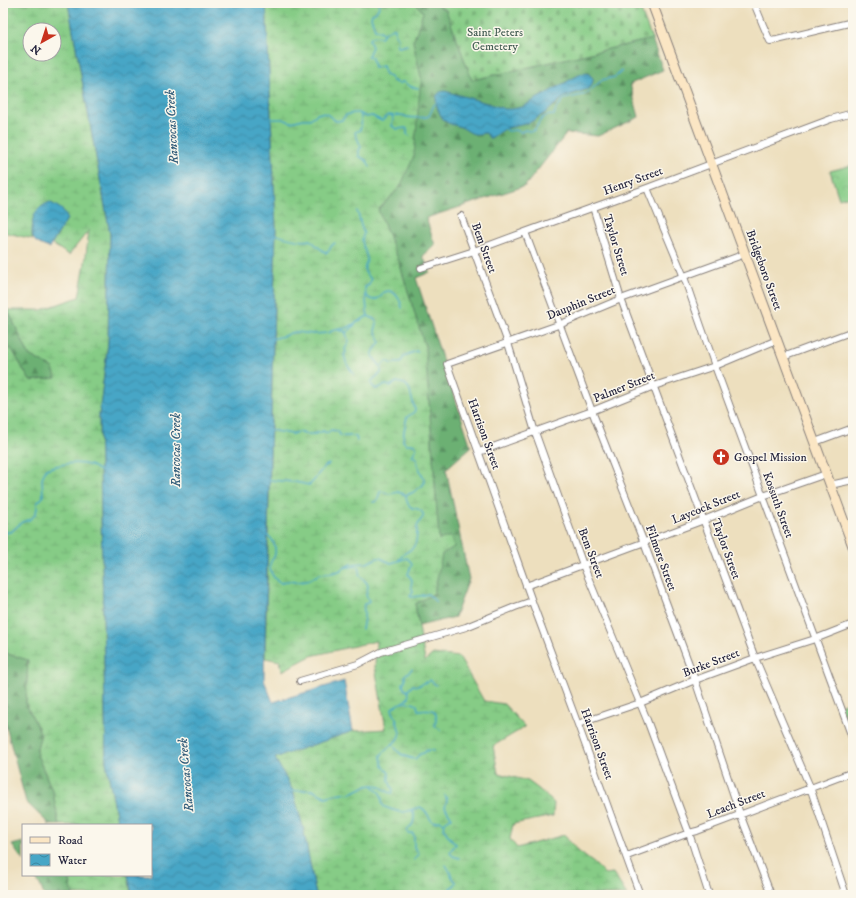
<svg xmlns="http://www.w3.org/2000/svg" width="856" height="898" viewBox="0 0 856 898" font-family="'IM FELL DW Pica',serif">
<defs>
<pattern id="forest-firs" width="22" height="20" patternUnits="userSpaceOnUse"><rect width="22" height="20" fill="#6cb073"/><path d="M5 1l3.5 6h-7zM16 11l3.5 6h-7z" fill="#588f60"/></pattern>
<pattern id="wetland-marsh" width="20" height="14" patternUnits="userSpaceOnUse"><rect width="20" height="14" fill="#86cc86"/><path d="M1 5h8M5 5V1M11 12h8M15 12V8" fill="none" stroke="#73af75"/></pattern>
<pattern id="cemetery-stones" width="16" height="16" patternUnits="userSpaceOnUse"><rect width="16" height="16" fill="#86cc86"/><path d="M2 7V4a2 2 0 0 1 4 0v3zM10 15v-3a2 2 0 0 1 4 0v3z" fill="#73af75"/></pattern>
<pattern id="park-crowns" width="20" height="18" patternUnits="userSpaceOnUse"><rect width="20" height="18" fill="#86cc86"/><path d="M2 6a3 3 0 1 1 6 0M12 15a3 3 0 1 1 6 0" fill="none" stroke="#73af75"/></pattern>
<pattern id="water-waves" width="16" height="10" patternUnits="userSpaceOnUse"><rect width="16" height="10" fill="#47a6c6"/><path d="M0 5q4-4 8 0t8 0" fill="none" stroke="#3b87a2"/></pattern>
</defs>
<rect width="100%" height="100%" fill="#fbf7ec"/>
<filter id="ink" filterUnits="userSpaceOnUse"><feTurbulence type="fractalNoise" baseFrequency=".025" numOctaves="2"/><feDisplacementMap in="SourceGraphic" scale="8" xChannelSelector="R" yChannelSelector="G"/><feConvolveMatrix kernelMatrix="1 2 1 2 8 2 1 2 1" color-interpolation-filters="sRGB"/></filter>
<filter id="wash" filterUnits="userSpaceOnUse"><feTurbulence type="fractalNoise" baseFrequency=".012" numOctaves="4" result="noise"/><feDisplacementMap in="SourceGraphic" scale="16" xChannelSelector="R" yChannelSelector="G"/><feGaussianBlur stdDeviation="0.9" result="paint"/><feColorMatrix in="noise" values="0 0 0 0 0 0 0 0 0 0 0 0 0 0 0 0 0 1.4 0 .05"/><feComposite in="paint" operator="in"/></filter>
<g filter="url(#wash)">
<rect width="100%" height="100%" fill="#eddfbe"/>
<!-- forest -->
<path fill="url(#forest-firs)" stroke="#476957" d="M415,3h18l13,7 26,70 180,-41 11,31 -33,14 9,33 -41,19 -31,-3 -42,53 -99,32 9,27 -12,11 7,16 -14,6 55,169 -25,22 23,110 -14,38 -36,9 -4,-22 19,-11 8,-40 -3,-12 -14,-194 -27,-88 -20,-49 22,-23 21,-110 -8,-35 10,-30z
M3,310h5l21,45 24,13 4,10 -27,3 -19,-33 -8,5z
M3,647l5,7 20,6 -2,44 15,30 -5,18 17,40 6,33h-11v-2l-22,-21 -23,-87z
M23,842v19l-11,-16z
M33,875h36l4,20h-29l-4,-10z"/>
<!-- wetland -->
<path fill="url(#wetland-marsh)" stroke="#547760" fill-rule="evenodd" d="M3,3h65l42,231 -2,109 -9,72 7,347 12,63h-59l-6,-33 -17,-40 5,-18 -15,-30 2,-44 -20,-6 -5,-7v-294l8,-5 19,33 26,-3 -3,-10 -24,-13 -21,-45h33l38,-13 6,-34 4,-33 -20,25 -17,-11 15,-25 -34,7 -1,10 1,3 -30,-7zM30,30h24v24h-24z
M266,3h149l8,9 -10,30 8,35 -7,79 -14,31 -22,23 20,49 27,88 14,193 12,-4 3,11 -12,7 -8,39 -19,11 10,57 8,-7 26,3 25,44 20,3 21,23 -32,19 5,27 30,8 12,9 14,13 -1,13 -40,8 -3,15 7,9 47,-13 14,16 17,13 10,10 8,-1 14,22h-311l-13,-68 -10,-36 -19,-33 79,-27 33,-2 -11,-62 1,-26 -65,15 -29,15 -2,-10 -15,-3 11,-429z
M69,875h59l3,20h-58z"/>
<!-- cemetery -->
<path fill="url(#cemetery-stones)" stroke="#547760" d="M433,3h205l14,36 -180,41 -26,-70z
M853,700v40l-13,-35z"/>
<!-- park -->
<path fill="url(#park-crowns)" stroke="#547760" d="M853,165v30l-14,4 -9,-28z"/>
<!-- water -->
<path fill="url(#water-waves)" stroke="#346480" d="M68,3h198l10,226 -12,451 9,22 71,-21 9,50 -78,27 18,33 10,36 13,68h-184l-4,-20h23v-50h-33l-12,-63 -7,-347 9,-72 2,-109z
M585,73l4,1 4,4v3l-1,3 -4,5 -24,8 -19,16 -16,10 -25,6 -13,9h-2l-3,-5c-4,0 -8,2 -12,1 -4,-1 -6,-3 -8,-4 -6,-5 -15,-4 -21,-9 -7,-6 -16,-30 0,-30l42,12 18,6h7l10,-2 53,-30 6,-3z
M50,202c7,5 17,8 17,17l-17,28 -1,1c-5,-2 -11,-4 -14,-7 -3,-4 -3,-8 -3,-12 1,-4 0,-6 1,-10 1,-8 9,-14 17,-17z"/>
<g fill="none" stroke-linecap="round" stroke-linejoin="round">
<!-- stream -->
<path stroke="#47a6c6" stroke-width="1.5" d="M380,3l-2,6 -3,4 -3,1 -1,3 4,12 7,3 1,2
M407,45l-8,2 -2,-1 1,-8 -3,-4v-6h-3l-9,6v1l-2,2c-6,0 -8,-3 -12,3l3,7 -4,9 4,2 2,10 9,-2 2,8 5,3 3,4 7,3 1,-2h3l5,4 9,2
M360,114c2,4 2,14 -1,17h-3l-1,2c2,5 4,9 6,14l-2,3v6l8,5 3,6
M392,116l1,2 -1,8 5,3 9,-1 1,1v5l3,2
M270,117l3,2h9l9,3 12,-3h7l7,-5 4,-1 6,1 7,6 3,1 5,-1 4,-5 8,-2h5l7,4 6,-1 10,5 6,-6c5,1 9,0 13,0 2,0 4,1 6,2 5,1 17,1 22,-1l5,-11 2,-2
M504,128l4,3 7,-1 6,2 4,-2c14,5 10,-8 19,-13 3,-2 7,-2 10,-2l2,-6 8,-10 22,-5 16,-14 13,-3 7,-6
M357,211c3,7 3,15 7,22 -5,9 2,17 3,26 0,5 -4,8 -2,13 2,3 5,5 6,8l-2,5 -4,2c1,9 1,20 3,29
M274,234c10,3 27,9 36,6 6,4 10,10 17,13 3,-2 3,-8 8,-10
M366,295l4,4 4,1c1,0 5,-2 6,-3 5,-4 -1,-2 5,-5 9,-5 16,9 17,16
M368,316l6,3 3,4 -2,8 4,7 1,4 -7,10v5l8,10
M338,330l9,2 4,-3 4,-5
M345,331l4,11 -4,7 1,3 -2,3c2,4 1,6 3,9 2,4 5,7 7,10
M272,339l15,-4 3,-2 6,-1 17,2 15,-1 6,-3 13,-2 21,-12
M269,430l23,4 6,-2c8,3 18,3 25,-1l4,2 4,-3 7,1 2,4 3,1c5,1 9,-2 13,1l1,4
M269,480l26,2 14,3c9,-6 9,-16 20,-21
M373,502l4,-1 3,-9 1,-1 3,1 5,2 9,-2 8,3 6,-2 10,-7 3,-4 -8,-19v-5l-5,-2 4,-7v-3l-4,-2h-6l-3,-3 1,-10 3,-14 7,-5 1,-2 -6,-22 -4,-4 -8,-2 -7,4 -4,-1 -10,4c-11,-7 0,-11 5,-16v-6l5,-6 3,1 2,2 3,-1h6l2,-3 2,-4 12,-5 2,1
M266,535c7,2 10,12 9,19 -1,4 -5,7 -5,11 -1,7 4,13 8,17l4,1 6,-2 8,1 11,-1 13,-7 11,-1 8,-2 12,-7 16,-1 10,-5h3l11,5 16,-5 4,4 1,2 -4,10 4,6 -1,6 2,5 -3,5 1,1 9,-1 8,-2 8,8
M3,537l4,-5h4l11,-10 7,-2 6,-5 2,-6v-6l6,-6 -1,-19 4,-9c14,-5 29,-8 43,-4 4,1 7,4 12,6
M398,561c2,-3 4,-5 6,-7 3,-3 8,-4 10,-8 5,-7 1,-16 4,-22 2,-5 9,-7 3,-13 -3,-3 -5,-2 -8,-3 -6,-2 -7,-8 -7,-13
M345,567h5l5,-1 4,1 1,4 -1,4 8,8 1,4 -2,8 3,6 -1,2 -4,1c-1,3 0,5 0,7 1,4 -1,13 -2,18
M408,691l-4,-2 -1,-6 2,-2v-6l7,-6
M403,702l6,-5 -1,-7 5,-5 5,1 7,-4 2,1 3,-3 6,5
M393,744c5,10 11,13 22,15l5,-5 4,-1 3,-3 1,1 2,-1 3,1 1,-1
M373,786c7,6 10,9 9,18 2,4 4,3 8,5 16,6 15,2 30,-2 9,4 7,10 13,15l8,-1 3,2
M292,791l20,-1 14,7c5,-1 11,-4 16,-4 3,-1 6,2 9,0 9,-3 13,-9 24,-8 7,0 11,8 17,8l1,-3 -4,-9v-8l-6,-7 -2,-9v-2l7,-7 7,-6 3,-4 2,-5 -4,-15 -3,-6 -1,-4c7,-6 18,-8 25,-3l1,5c6,0 17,-3 18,5 1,4 -1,7 -1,11l6,4
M445,795l2,5 -2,7 3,5 4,6 -3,1 -5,4 1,2 -1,3c1,4 9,14 12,16l-5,6 -1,3 3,3 6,2
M411,810l3,4c0,4 0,8 -2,11 -2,2 -4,3 -5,6l1,2h4l2,3v11l5,7 -5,6
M446,865l4,7 2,5 4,5 -1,3 -5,3 2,3 -1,4"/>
</g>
</g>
<g filter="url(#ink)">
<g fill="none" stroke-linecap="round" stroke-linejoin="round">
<!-- minor casing -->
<g stroke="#88807c" stroke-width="8">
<path id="minor" d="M754,3l9,22 7,16 7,-1 76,-18
M850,3l3,8
M647,188l37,89 31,89 138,374
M593,207l28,92 134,359 55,129 36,108
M461,216l47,127 27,89 48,133 57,138 7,17 42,113 20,62
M525,232l67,179 52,132 51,137 45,134 31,81
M421,268l53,-17 51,-19 122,-44 184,-69 22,-6
M783,357l70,-26
M815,442l38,-14
M479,452l113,-41 62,-25 61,-20 62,-26
M830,485l23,-5
M526,586l178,-66 59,-24 63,-22
M300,681l58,-17 23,-12 85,-25 49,-20 17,-6
M578,724l62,-21 55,-23 60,-22 60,-19 38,-15
M627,856l62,-23 8,-2 156,-59
M640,895l-63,-173 -43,-115 -87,-243 114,-40 60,-25 124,-45"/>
</g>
<!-- secondary casing -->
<g stroke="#88807c" stroke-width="11">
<path id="secondary" d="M652,3l201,543"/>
</g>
<!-- minor -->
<use href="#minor" stroke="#fff" stroke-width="6"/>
<!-- secondary -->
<use href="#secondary" stroke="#fbe6c4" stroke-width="9"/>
</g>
</g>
<!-- icons -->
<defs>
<g id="church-disc" transform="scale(0.9)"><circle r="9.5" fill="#c8321e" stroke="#fbf7ec"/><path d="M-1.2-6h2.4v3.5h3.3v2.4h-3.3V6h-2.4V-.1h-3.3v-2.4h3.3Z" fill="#fff"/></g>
</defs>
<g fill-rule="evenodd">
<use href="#church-disc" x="721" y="457"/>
</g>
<g text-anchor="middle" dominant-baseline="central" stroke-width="3" stroke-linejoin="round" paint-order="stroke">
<!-- park labels -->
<g font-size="12" fill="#455e55" stroke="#fbf7ec">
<text x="495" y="32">Saint Peters<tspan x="495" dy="14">Cemetery</tspan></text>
</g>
<!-- street labels -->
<g font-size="12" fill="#22223b" stroke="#fbf7ec">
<text transform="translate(633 181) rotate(-20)">Henry Street</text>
<text transform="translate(616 245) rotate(73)">Taylor Street</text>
<text transform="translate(484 248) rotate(70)">Bem Street</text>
<text transform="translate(764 270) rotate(70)">Bridgeboro Street</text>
<text transform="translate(581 303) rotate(-22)">Dauphin Street</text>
<text transform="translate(624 387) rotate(-22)">Palmer Street</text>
<text transform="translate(484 434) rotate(70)">Harrison Street</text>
<text transform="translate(778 505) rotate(70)">Kossuth Street</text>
<text transform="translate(706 507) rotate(-22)">Laycock Street</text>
<text transform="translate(726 549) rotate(70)">Taylor Street</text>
<text transform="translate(591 553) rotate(69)">Bem Street</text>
<text transform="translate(661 558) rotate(70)">Filmore Street</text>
<text transform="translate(711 663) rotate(-21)">Burke Street</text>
<text transform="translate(597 744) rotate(70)">Harrison Street</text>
<text transform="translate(736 804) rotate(-21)">Leach Street</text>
</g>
<!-- poi labels -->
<g font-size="12" fill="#22223b" stroke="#fbf7ec" text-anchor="start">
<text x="734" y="457">Gospel Mission</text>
</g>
<!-- water labels -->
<g font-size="13" font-style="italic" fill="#335d7a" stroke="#fbf7ec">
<text transform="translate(172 127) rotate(-93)">Rancocas Creek</text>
<text transform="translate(176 450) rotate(-90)">Rancocas Creek</text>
<text transform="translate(186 775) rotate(-95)">Rancocas Creek</text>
</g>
</g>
<!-- margin -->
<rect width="856" height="898" fill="none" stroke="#fbf7ec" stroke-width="16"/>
<!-- legend -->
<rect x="22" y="824" width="130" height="52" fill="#fbf7ec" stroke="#a4a2a5"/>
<rect x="30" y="837" width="20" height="6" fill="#fbe6c4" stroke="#a4a2a5"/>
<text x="58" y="844" font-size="12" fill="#22223b">Road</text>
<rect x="30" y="854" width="20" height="12" fill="url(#water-waves)" stroke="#a4a2a5"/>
<text x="58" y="864" font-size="12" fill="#22223b">Water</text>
<!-- north arrow -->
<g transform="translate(42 42) rotate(219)"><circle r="19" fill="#fbf7ec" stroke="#a4a2a5"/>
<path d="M0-3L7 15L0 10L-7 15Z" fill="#c8321e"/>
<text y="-6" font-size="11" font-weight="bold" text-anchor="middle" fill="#22223b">N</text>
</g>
</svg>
